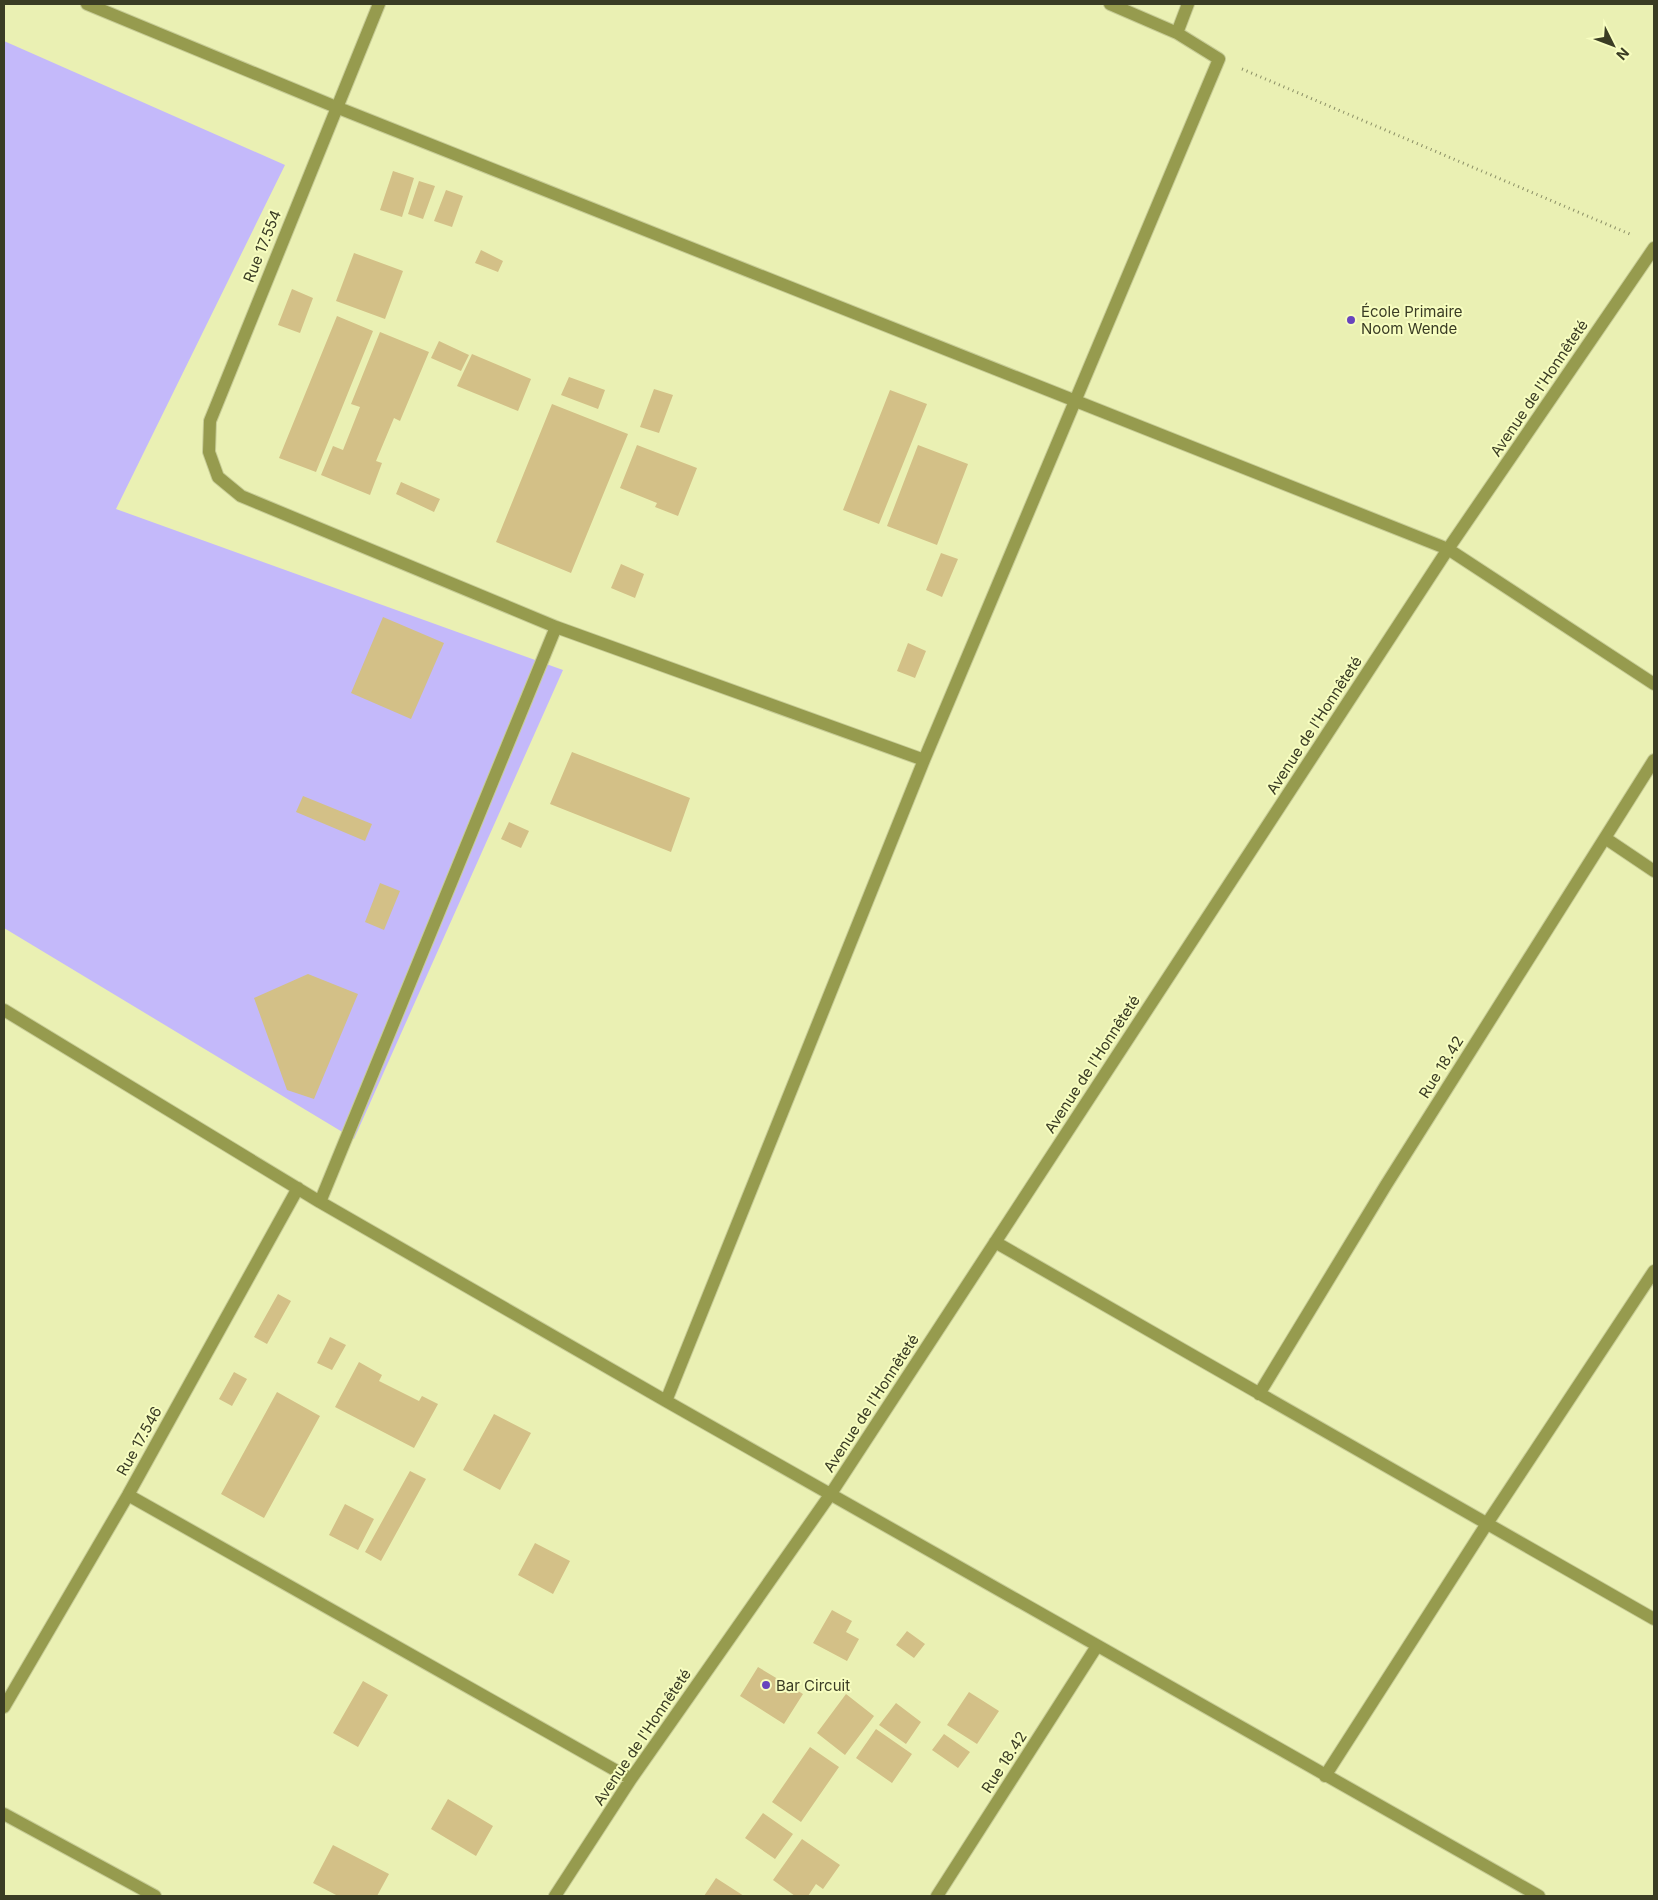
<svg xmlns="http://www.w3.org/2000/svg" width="1658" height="1900" viewBox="0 0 1658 1900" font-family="Inter,sans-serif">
<rect width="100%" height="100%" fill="#eaf0b3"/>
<!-- green -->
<path fill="#c4b9fa" d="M4,41l281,124 -169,344 447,161 -209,469 -350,-211z"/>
<!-- building -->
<path fill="#d3c087" d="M393,171l21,7 -12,39 -22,-7z
M419,181l16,5 -12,33 -15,-5z
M446,190l17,6 -11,31 -18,-6z
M481,250l22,11 -5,11 -23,-9z
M354,253l49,18 -18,48 -49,-18z
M292,289l21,9 -13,35 -22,-8z
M337,316l36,15 -57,141 -37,-14z
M380,332l49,20 -29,69 -6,-3 -18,43 6,2 -12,32 -49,-20 12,-29 10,4 17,-43 -9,-3z
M439,341l30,14 -8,16 -30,-13z
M472,354l59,25 -13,32 -61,-25z
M569,377l36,13 -7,19 -37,-14z
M654,389l19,6 -14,38 -19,-6z
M890,390l37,14 -48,120 -36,-14z
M552,404l76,30 -57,139 -75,-31z
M637,445l60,23 -19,48 -23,-9 2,-4 -37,-15z
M918,445l50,19 -31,81 -50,-19z
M401,482l39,17 -6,13 -38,-18z
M941,553l17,6 -16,38 -16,-7z
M621,564l23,10 -9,24 -24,-10z
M383,617l61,26 -33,76 -60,-26z
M908,643l18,8 -11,27 -18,-7z
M572,752l118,46 -19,54 -121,-48z
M303,796l69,28 -7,17 -69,-29z
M509,822l20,9 -8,17 -20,-9z
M380,883l20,8 -16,39 -19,-8z
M308,974l50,20 -44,105 -27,-9 -33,-92z
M278,1294l13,7 -24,43 -13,-7z
M330,1337l16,8 -14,25 -15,-7z
M359,1362l23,13 -3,6 40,20 3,-5 16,8 -24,44 -79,-41z
M234,1372l13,7 -15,27 -13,-7z
M277,1392l43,24 -56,102 -43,-24z
M494,1414l37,19 -31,57 -37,-20z
M410,1471l16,8 -45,82 -16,-9z
M345,1504l29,15 -16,31 -29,-15z
M535,1543l35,18 -17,33 -35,-19z
M832,1610l20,11 -6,11 13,7 -12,22 -34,-18z
M907,1631l18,13 -11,14 -18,-13z
M758,1667l45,27 -19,30 -44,-28z
M363,1681l25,14 -30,52 -25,-14z
M969,1692l30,19 -22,33 -30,-19z
M846,1694l28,22 -29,39 -28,-22z
M896,1703l25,19 -15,22 -27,-19z
M876,1729l36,25 -20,29 -36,-25z
M944,1734l26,18 -12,16 -26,-18z
M810,1747l29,20 -38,55 -29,-20z
M448,1799l45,27 -17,30 -45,-27z
M763,1813l30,21 -18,25 -30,-21z
M802,1839l38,26 -17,24 -7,-5 -8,12h-13l-22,-16z
M333,1845l56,29 -12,22h-39l-25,-13z
M716,1878l28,18h-40z"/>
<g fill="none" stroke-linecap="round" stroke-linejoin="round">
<!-- minor casing -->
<g stroke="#c7cc96" stroke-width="14">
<path id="minor" d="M87,4l249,103 1112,442 206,135
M379,4l-169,417 -1,31 9,25 23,19 315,131 368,133
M1177,33l11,-29
M1605,838l49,33
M4,1010l316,192 346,199 873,495
M320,1202l236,-575
M995,1242c219,127 441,250 659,377
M1259,1394l127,-209 268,-425
M666,1401l258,-641 295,-701 -42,-26 -67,-29
M128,1495l503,284
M4,1707l124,-212 170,-307
M1325,1776l163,-254 166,-251
M4,1814l151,82
M555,1896l76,-117 199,-284 618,-946 206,-301
M937,1896l160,-250"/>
</g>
<!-- path -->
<path stroke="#8b8f66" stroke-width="3" stroke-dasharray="1 4" stroke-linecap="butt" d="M1242,69l390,166"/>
<!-- minor -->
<use href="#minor" stroke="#969b4e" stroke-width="12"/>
</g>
<!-- markers -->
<g fill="#6844bd" stroke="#f7fdc0" stroke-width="2">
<circle cx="1351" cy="320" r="5"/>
<circle cx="766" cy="1685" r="5"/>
</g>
<g text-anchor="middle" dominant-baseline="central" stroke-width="4" stroke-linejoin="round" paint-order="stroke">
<!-- street labels -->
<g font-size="15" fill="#3a3c24" stroke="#f7fdc0">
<text transform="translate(262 246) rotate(-68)">Rue 17.554</text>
<text transform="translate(1539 388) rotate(-56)">Avenue de l'Honnêteté</text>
<text transform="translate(1314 725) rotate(-57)">Avenue de l'Honnêteté</text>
<text transform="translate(1092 1064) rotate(-57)">Avenue de l'Honnêteté</text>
<text transform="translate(1441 1067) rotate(-58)">Rue 18.42</text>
<text transform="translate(871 1403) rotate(-57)">Avenue de l'Honnêteté</text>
<text transform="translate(139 1441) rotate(-61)">Rue 17.546</text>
<text transform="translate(642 1737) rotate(-56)">Avenue de l'Honnêteté</text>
<text transform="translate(1004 1762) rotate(-57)">Rue 18.42</text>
</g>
<!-- poi labels -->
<g font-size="15" fill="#3a3c24" stroke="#f7fdc0" text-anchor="start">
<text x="1361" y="311">École Primaire<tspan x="1361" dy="17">Noom Wende</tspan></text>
<text x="776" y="1685">Bar Circuit</text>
</g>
</g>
<!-- border -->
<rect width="1658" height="1900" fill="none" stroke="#3a3c24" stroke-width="10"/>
<!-- north arrow -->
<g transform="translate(1613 45) rotate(132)" stroke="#f7fdc0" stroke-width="4" paint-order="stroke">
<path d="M0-4L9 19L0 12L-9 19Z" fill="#3a3c24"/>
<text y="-8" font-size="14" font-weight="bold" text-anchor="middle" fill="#3a3c24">N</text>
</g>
</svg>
